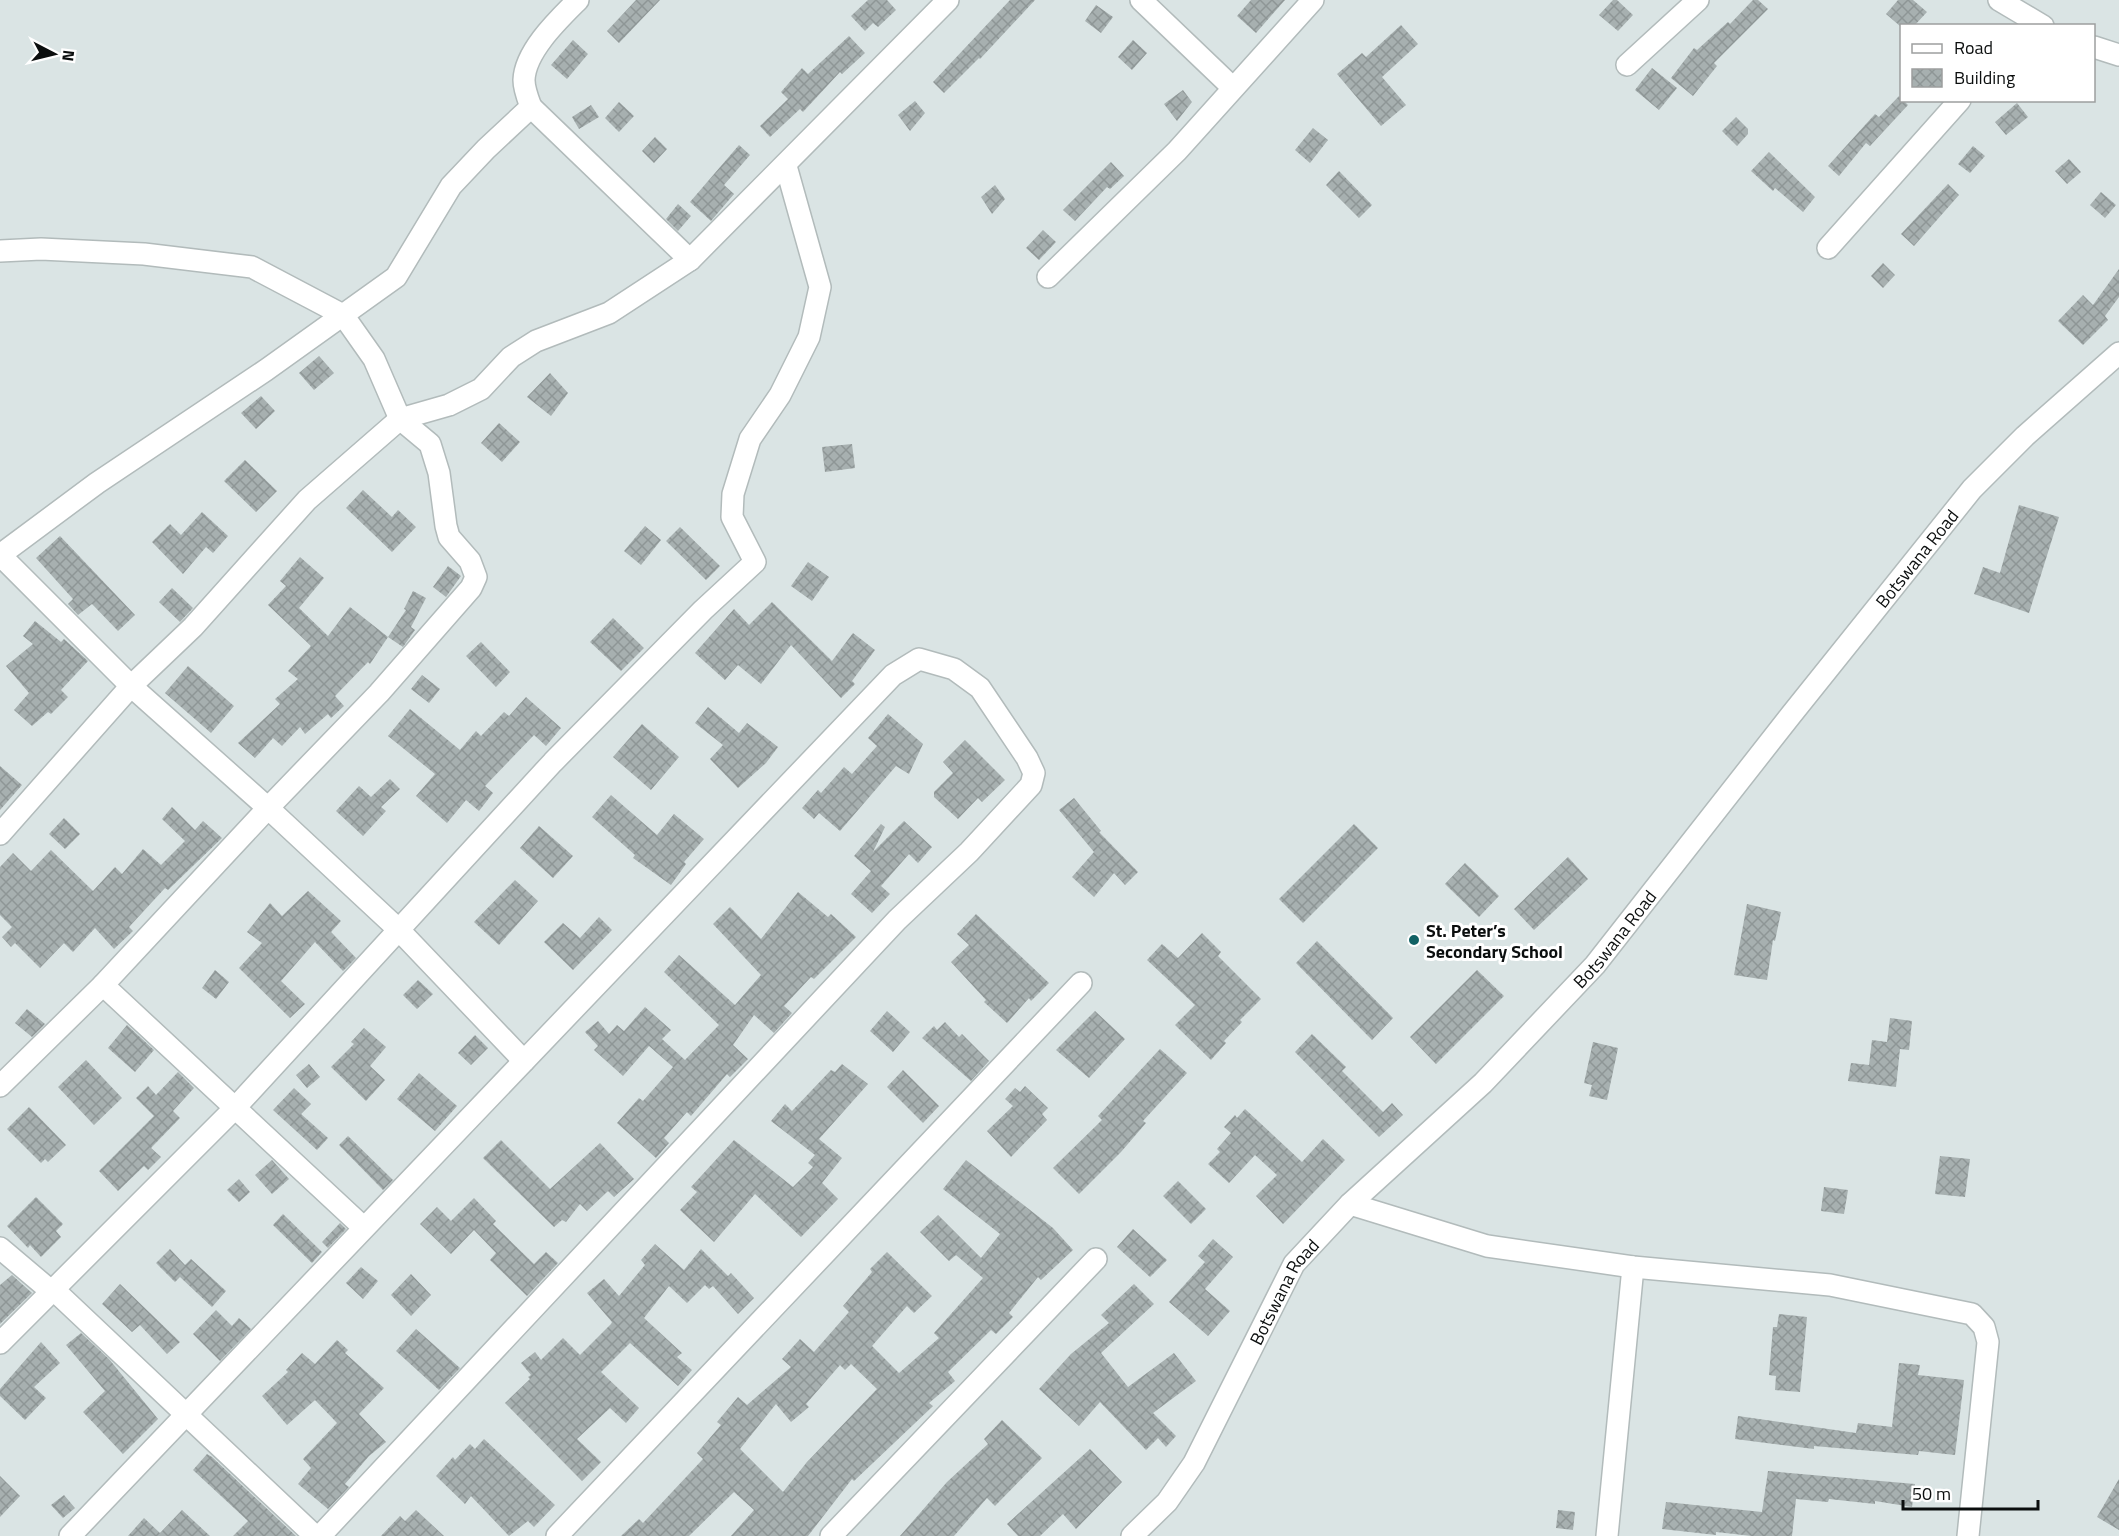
<svg xmlns="http://www.w3.org/2000/svg" width="2119" height="1536" viewBox="0 0 2119 1536" font-family="'Titillium Web',sans-serif">
<defs>
<pattern id="building-cross-hatch" width="8" height="8" patternUnits="userSpaceOnUse" patternTransform="scale(1.5)"><rect width="8" height="8" fill="#a7b0b0"/><path d="M0 0l8 8M0 8l8-8" fill="none" stroke="#8e9696"/></pattern>
</defs>
<rect width="100%" height="100%" fill="#dae4e4"/>
<!-- building -->
<path fill="url(#building-cross-hatch)" fill-rule="evenodd" d="M636,0h24l-41,43 -12,-12z
M868,0h19l9,10 -18,17 -5,-4 -8,8 -14,-15z
M1010,0h25l-55,59 -1,-1 -35,35 -11,-11z
M1251,0h34l-29,33 -19,-17z
M1613,0h4l16,15 -15,16 -19,-16z
M1753,0h5l10,9 -54,54 3,3 -24,30 -22,-18 23,-30 3,2 31,-28 2,2z
M1898,0h15l14,12 -13,14h-14l-14,-12z
M1096,5l17,12 -12,16 -16,-12z
M1401,25l17,19 -36,33 24,28 -25,21 -44,-52 25,-21 4,4z
M849,36l16,17 -23,21 -2,-2 -37,40 -3,-3 -30,28 -10,-11 28,-27 -7,-7 21,-24 6,6z
M573,40l15,14 -21,25 -16,-14z
M1133,40l14,13 -15,17 -14,-13z
M1652,68l25,20 -18,22 -24,-20z
M1183,90l9,12 -15,19 -13,-17z
M1899,96l9,9 -38,41 -4,-3 -27,33 -11,-10 47,-52 4,3z
M915,101l10,12 -15,18 -12,-16z
M619,102l15,14 -15,16 -14,-14z
M2017,103l11,14 -22,18 -11,-13z
M591,105l8,12 -20,12 -7,-12z
M1736,117l12,12v5l-11,12 -15,-15z
M1313,128l15,12 -18,23 -15,-13z
M655,137l12,12 -13,14 -12,-12z
M739,145l11,10 -26,30 10,9 -23,27 -21,-19z
M1973,146l12,10 -15,17 -12,-9z
M1769,152l46,45 -12,15 -28,-24 -2,3 -22,-20z
M2069,159l12,13 -14,12 -12,-13z
M1111,162l13,14 -14,13 -3,-2 -32,34 -12,-11z
M1339,171l33,34 -13,13 -33,-33z
M1948,184l11,11 -45,51 -13,-12z
M995,185l10,14 -13,15 -11,-17z
M2101,192l15,13 -11,13 -15,-13z
M678,204l13,12 -13,15 -12,-12z
M1043,230l13,12 -17,18 -13,-12z
M1883,263l12,12 -12,13 -12,-12z
M2119,269v28l-14,19 3,4 -25,25 -25,-24 25,-26 10,10z
M319,356l15,17 -20,17 -15,-17z
M550,373l18,20 -17,23 -24,-19z
M261,396l14,15 -19,18 -15,-16z
M499,423l21,19 -18,20 -21,-19z
M852,444l3,24 -30,4 -3,-25z
M245,460l32,31 -21,21 -32,-31z
M363,490l29,27 6,-7 18,17 -24,25 -46,-44z
M2019,505l40,12 -30,96 -55,-19 9,-27 17,6z
M202,512l26,24 -15,17 -7,-6 -23,27 -31,-32 18,-18 11,11z
M645,526l16,14 -20,25 -17,-14z
M680,527l40,39 -14,14 -40,-39z
M60,536l75,79 -17,16 -26,-27 -14,11 -10,-11 5,-5 -37,-41z
M300,557l24,21 -25,30 29,28 22,-29 38,30 -18,27 -2,-2 -33,34 9,10 -13,12 -3,-4 -23,20 -5,-7 -18,19 -9,-8 -18,20 -17,-15 42,-39 -5,-5 23,-20 -10,-8 23,-25 -43,-41 18,-19 -6,-5z
M808,562l21,15 -17,24 -21,-15z
M448,566l13,10 -15,21 -13,-10z
M172,588l21,20 -13,14 -21,-20z
M413,591l13,7 -15,29 4,3 -12,17 -15,-10 18,-27 -2,-1z
M772,602l60,59 21,-28 22,17 -23,31 3,3 -14,14 -50,-53 -30,39 -23,-19 -13,15 -30,-27 39,-44 15,16z
M613,618l31,30 -23,23 -31,-29z
M35,621l26,21 3,-3 24,22 -27,29 7,7 -17,17 -3,-2 -16,14 -18,-16 15,-17 -23,-27 27,-22 -10,-8z
M481,642l29,30 -14,15 -30,-31z
M188,666l46,40 -23,27 -46,-40z
M422,675l18,14 -11,14 -18,-14z
M526,697l35,31 -15,18 -12,-11 -49,51 8,7 -14,18 -13,-11 -19,23 -31,-27 19,-22 -47,-38 22,-27 50,41 16,-19 5,5 23,-24 5,4z
M708,707l31,26 8,-10 31,24 -12,16 -28,25 -28,-29 13,-14 -28,-22z
M888,714l35,30 -14,30 -13,-8 -56,65 -21,-18 -5,6 -12,-11 16,-18 3,3 23,-26 8,7 25,-28 -9,-8z
M642,724l37,33 -28,33 -38,-33z
M965,740l40,40 -23,22 -4,-4 -20,21 -24,-22v-5l19,-19 -10,-11z
M0,766l22,19 -22,25z
M390,779l10,10 -19,18 5,4 -23,25 -27,-25 23,-25 12,11z
M611,795l46,40 17,-21 30,25 -20,23 2,2 -15,21 -38,-27 2,-3 -43,-38z
M1074,798l27,33 -2,1 39,40 -13,13 -11,-12 -20,24 -22,-20 22,-25 -35,-42z
M172,807l23,23 8,-9 19,17 -54,52 -3,-2 -36,39 4,4 -19,18 -19,-21 -22,24 -9,-9 -24,25 -25,-25 -4,4 -9,-10 10,-10 -12,-12v-48l13,-14 18,18 20,-21 42,41 22,-24 7,7 21,-25 18,16 24,-24 -23,-22z
M64,818l16,16 -15,15 -16,-15z
M904,821l28,26 -14,16 -9,-9 -28,32 9,8 -18,19 -21,-19 20,-23 -17,-15 27,-32 4,3 -12,25z
M1354,824l24,24 -75,75 -24,-24z
M539,826l34,30 -20,22 -33,-30z
M1568,857l20,22 -54,51 -20,-21z
M1465,863l34,33 -20,21 -34,-33z
M515,880l23,21 -39,44 -25,-23z
M308,891l33,30 -10,11 25,26 -13,13 -28,-29 -34,39 24,23 -15,14 -51,-50 23,-25 -15,-11 23,-29 12,13z
M798,892l30,25 3,-3 25,23 -42,42 -3,-2 -27,29 8,7 -18,20 -20,-18 -21,30 15,14 -18,18 -3,-3 -36,42 -4,-4 -23,26 5,5 -13,15 -39,-35 22,-25 4,3 30,-34 -24,-21 -26,30 -29,-26 4,-4 -13,-14 13,-11 11,13 8,-9 7,6 21,-24 26,23 -9,9 23,21 34,-35 -55,-53 15,-17 56,50 26,-30 -48,-51 17,-17 31,32z
M1747,904l34,8 -6,29 -2,-1 -6,40 -33,-5z
M976,914l73,69 -18,18 -2,-3 -22,25 -23,-21 2,-2 -35,-38 18,-17 -12,-11z
M599,917l13,13 -39,40 -29,-28 19,-19 17,15z
M1202,933l19,19 -3,4 43,43 -21,21 2,2 -18,19 2,2 -15,17 -36,-35 20,-20 -48,-45 15,-16 16,14z
M1317,941l76,77 -21,22 -76,-77z
M215,970l14,12 -13,17 -14,-11z
M1477,970l27,26 -68,68 -26,-27z
M418,980l15,14 -16,15 -14,-14z
M27,1009l18,15 -13,13 -17,-14z
M887,1011l23,21 -17,20 -23,-21z
M1095,1011l30,28 -36,39 -33,-28z
M1890,1018l22,3 -3,29 -9,-1 -4,38 -48,-6 3,-18 18,2 3,-25 15,2z
M945,1022l14,15 3,-3 27,27 -18,20 -49,-43 12,-12 3,4z
M127,1025l27,25 -19,22 -27,-24z
M364,1028l22,19 -16,19 15,14 -19,21 -35,-34 23,-23 -3,-2z
M1312,1034l34,33 -4,4 41,41 9,-9 11,12 -24,22 -84,-85z
M475,1035l13,13 -17,17 -13,-12z
M1593,1042l25,6 -11,52 -18,-4 3,-11 -8,-2z
M1160,1049l27,24 -44,48 3,2 -25,29 -42,42 -26,-26 49,-48 -4,-4z
M86,1060l36,38 -28,27 -36,-38z
M309,1064l11,13 -13,11 -11,-13z
M842,1064l26,20 -49,55 23,19 -20,25 16,16 -37,38 -46,-43 -41,48 -34,-32 17,-18 -6,-5 43,-47 59,47 20,-20 -5,-4 7,-8 -44,-34 14,-17 7,7 39,-41 4,2z
M903,1070l36,36 -16,17 -36,-36z
M178,1072l16,16 -21,23 7,7 -29,30 10,9 -13,13 -4,-4 -26,25 -19,-20 55,-55 -18,-18 12,-12 8,9z
M419,1073l38,33 -22,25 -38,-32z
M1025,1086l23,22 -6,6 5,6 -36,37 -24,-26 26,-25 -8,-7 10,-11 5,4z
M294,1088l17,16 -10,10 27,24 -11,12 -44,-40z
M29,1107l37,38 -18,17 -3,-3 -4,4 -34,-34z
M1245,1109l57,53 21,-23 22,21 -62,64 -27,-28 21,-21 -22,-20 -26,28 -21,-19 12,-12 -3,-3 14,-16 -7,-6 11,-12 2,3z
M348,1136l45,44 -10,10 -44,-45z
M501,1140l49,49 50,-46 34,36 -20,18 -6,-6 -21,20 -7,-7 -14,18 -4,-2 -8,7 -71,-69z
M1940,1156l30,3 -5,38 -30,-3z
M272,1160l17,19 -17,15 -17,-19z
M966,1160l87,68 20,22 -32,30 -3,-3 -29,36 4,4 -17,17 -5,-4 -43,42 7,9 -26,22 4,3 -79,75 -2,-2 -44,57h-77l23,-26 -20,-18 -45,44h-68l18,-17 4,4 60,-64 -6,-6 24,-28 -4,-3 21,-25 9,8 44,-38 -9,-8 18,-20 14,13 35,-40 -6,-6 29,-34 -2,-3 17,-17 45,44 -18,17 -7,-7 -35,40 27,27 40,-35 -5,-5 49,-55 -27,-23 -7,6 -29,-29 18,-17 43,43 19,-24 -57,-45zM851,1364l26,25 -70,73 -24,30 -43,-43 36,-45 15,18 18,-15 -3,-3 34,-39 5,5z
M239,1179l11,13 -11,10 -12,-12z
M1178,1181l28,28 -15,15 -28,-28z
M1824,1187l24,3 -4,24 -23,-3z
M36,1197l27,27 -7,7 5,6 -20,20 -11,-12 -2,3 -21,-22z
M474,1198l22,23 -3,3 41,40 12,-12 12,11 -31,33 -37,-36 6,-7 -22,-23 -23,24 -31,-30 17,-17 14,14z
M283,1214l39,38 -10,11 -39,-38z
M340,1223l6,6 -18,19 -6,-6z
M1133,1229l34,31 -17,17 -33,-30z
M1213,1239l20,18 -28,32 25,22 -22,25 -39,-34 36,-40 -7,-6z
M655,1244l29,26 17,-21 27,27 3,-3 23,25 -16,16 -25,-28 -4,3 -4,-4 -18,18 -18,-17 -25,32 38,35 -5,4 15,13 -14,16 -48,-43 -29,29 38,36 -13,15 -16,-15 -33,31 24,23 -19,19 -77,-78 25,-24 -2,-2 3,-2 -10,-12 14,-11 6,8 22,-22 17,17 31,-31 1,-2 -25,-29 17,-14 15,17 26,-31 -4,-5z
M170,1249l15,16 6,-6 35,32 -14,16 -32,-30 -5,5 -19,-19z
M361,1267l17,14 -15,18 -17,-16z
M411,1274l20,21 -20,21 -20,-21z
M12,1275l20,18 -32,31v-39z
M120,1284l60,58 -13,12 -27,-29 -8,7 -30,-28z
M1134,1284l20,20 -53,49 27,34 46,-34 22,28 -43,32 23,23 -10,11 -8,-9 -12,12 -46,-48 -21,24 -40,-37 32,-35 38,-31 -8,-8z
M216,1310l16,16 7,-8 12,11 -31,32 -27,-27z
M1779,1314l28,3 -7,75 -25,-2 1,-14 -7,-1 4,-48h4z
M416,1329l44,39 -21,22 -43,-39z
M81,1333l28,26 49,60 -35,35 -40,-42 22,-21 -39,-46z
M337,1340l11,10 -3,3 39,35 -25,26 27,28 -17,14 -24,28 4,3 -21,22 -30,-25 13,-16 -8,-9 34,-36 -22,-23 -28,25 -25,-29 26,-24 -2,-2 16,-17 13,11z
M41,1342l19,21 -26,24 12,11 -21,22 -25,-24v-7z
M1899,1363l21,2 -2,10 46,5 -9,75 -36,-4 -1,4 -104,-9v3l-79,-10 3,-23 118,17 2,-10 34,4z
M1002,1420l40,38 -47,48 -8,-8 -33,38h-54l47,-54 41,-38 -4,-5z
M484,1439l71,66 -21,22 -6,-6 -19,15 -38,-40 -6,8 -29,-28 17,-19 2,3 15,-16 5,5z
M1090,1449l32,33 -46,47 -13,-15 -23,22h-22l-11,-12z
M207,1454l5,3 84,79h-63l15,-15 -55,-51z
M1768,1471l147,13 -3,23 -37,-6v3l-46,-5 -1,3 -32,-3 -4,37h-40l-36,-4v3l-54,-6 4,-27 96,10z
M0,1476l20,20 -20,21z
M2119,1479v51l-22,-13z
M64,1495l11,13 -12,10 -12,-13z
M182,1510l28,26h-82l16,-18 16,15z
M416,1510l28,26h-63l19,-20 5,5z
M1558,1510l17,2 -2,18 -17,-2z"/>
<g fill="none" stroke-linecap="round" stroke-linejoin="round">
<!-- minor casing -->
<g stroke="#b2bbbb" stroke-width="24">
<g id="minor">
<path d="M1141,0l91,87"/>
<path d="M1999,0l44,26"/>
<path d="M2094,47l25,8"/>
<path d="M1627,65l71,-65"/>
<path d="M531,107l159,153"/>
<path d="M1828,248l132,-148"/>
<path d="M0,251l41,-2 103,5 108,13 91,48 31,44 26,60 30,25 9,29 7,53 3,11 21,24 6,16 -5,11 -92,105 -111,115 -137,-122 -131,-131"/>
<path d="M1048,277l129,-126 136,-151"/>
<path d="M0,555l97,-72 169,-113 130,-93 55,-91 35,-37 45,-42c-3,-8 -7,-18 -7,-27 1,-29 35,-61 54,-80"/>
<path d="M0,834l131,-148 62,-59 114,-127 93,-81 49,-14 32,-16 30,-32 25,-16 73,-28 81,-53 258,-260"/>
<path d="M103,985l260,242"/>
<path d="M0,1086l103,-101 165,-177 130,121 126,132"/>
<path d="M1350,1204l137,42 146,21 197,18 142,29 12,13 4,15 -20,194"/>
<path d="M0,1248l45,38 9,4 261,246"/>
<path d="M0,1343l234,-234 319,-347 150,-152 52,-48 -23,-45 1,-23 17,-55 30,-44 29,-58 11,-50 -34,-121"/>
<path d="M70,1536l823,-861 26,-16 35,10 26,19 47,70 7,15 -3,12 -62,67 -72,68 -577,616"/>
<path d="M557,1536l524,-553"/>
<path d="M831,1536l265,-277"/>
<path id="s1" d="M1132,1536l35,-34 27,-39 100,-199 56,-60 133,-121 112,-118 196,-250 181,-226 53,-53 94,-83"/>
<path d="M1607,1536l26,-269"/>
</g>
</g>
<!-- minor -->
<use href="#minor" stroke="#fff" stroke-width="21"/>
</g>
<!-- markers -->
<circle fill="#106164" stroke="#fff" stroke-width="2" cx="1414" cy="940" r="6"/>
<g text-anchor="middle" dominant-baseline="central" stroke-width="6" stroke-linejoin="round" paint-order="stroke">
<!-- street labels -->
<g font-size="18" fill="#0b0e0e" stroke="#fff">
<text stroke="none"><textPath href="#s1" startOffset="1262">Botswana Road</textPath></text>
<text stroke="none"><textPath href="#s1" startOffset="776">Botswana Road</textPath></text>
<text stroke="none"><textPath href="#s1" startOffset="290">Botswana Road</textPath></text>
</g>
<!-- poi labels -->
<g font-size="18" font-weight="bold" fill="#0b0e0e" stroke="#fff" text-anchor="start">
<text x="1426" y="930">St. Peter’s<tspan x="1426" dy="21">Secondary School</tspan></text>
</g>
</g>
<!-- legend -->
<rect x="1900" y="24" width="195" height="78" fill="#ffffff" stroke="#9d9f9f" stroke-width="1.5"/>
<rect x="1912" y="44" width="30" height="9" fill="#ffffff" stroke="#9d9f9f" stroke-width="1.5"/>
<text x="1954" y="54" font-size="18" fill="#0b0e0e">Road</text>
<rect x="1912" y="69" width="30" height="18" fill="url(#building-cross-hatch)" stroke="#9d9f9f" stroke-width="1.5"/>
<text x="1954" y="84" font-size="18" fill="#0b0e0e">Building</text>
<!-- north arrow -->
<g transform="translate(54 54) rotate(97)" stroke="#ffffff" stroke-width="4.5" paint-order="stroke">
<path d="M0-4.5L10 22L0 15L-10 22Z" fill="#0b0e0e"/>
<text y="-9" font-size="16" font-weight="bold" text-anchor="middle" fill="#0b0e0e">N</text>
</g>
<!-- scale -->
<path d="M1903 1500v9h135v-9" fill="none" stroke="#0b0e0e" stroke-width="3"/>
<text x="1912" y="1500" font-size="18" fill="#0b0e0e" stroke="#ffffff" stroke-width="4.5" paint-order="stroke">50 m</text>
</svg>
